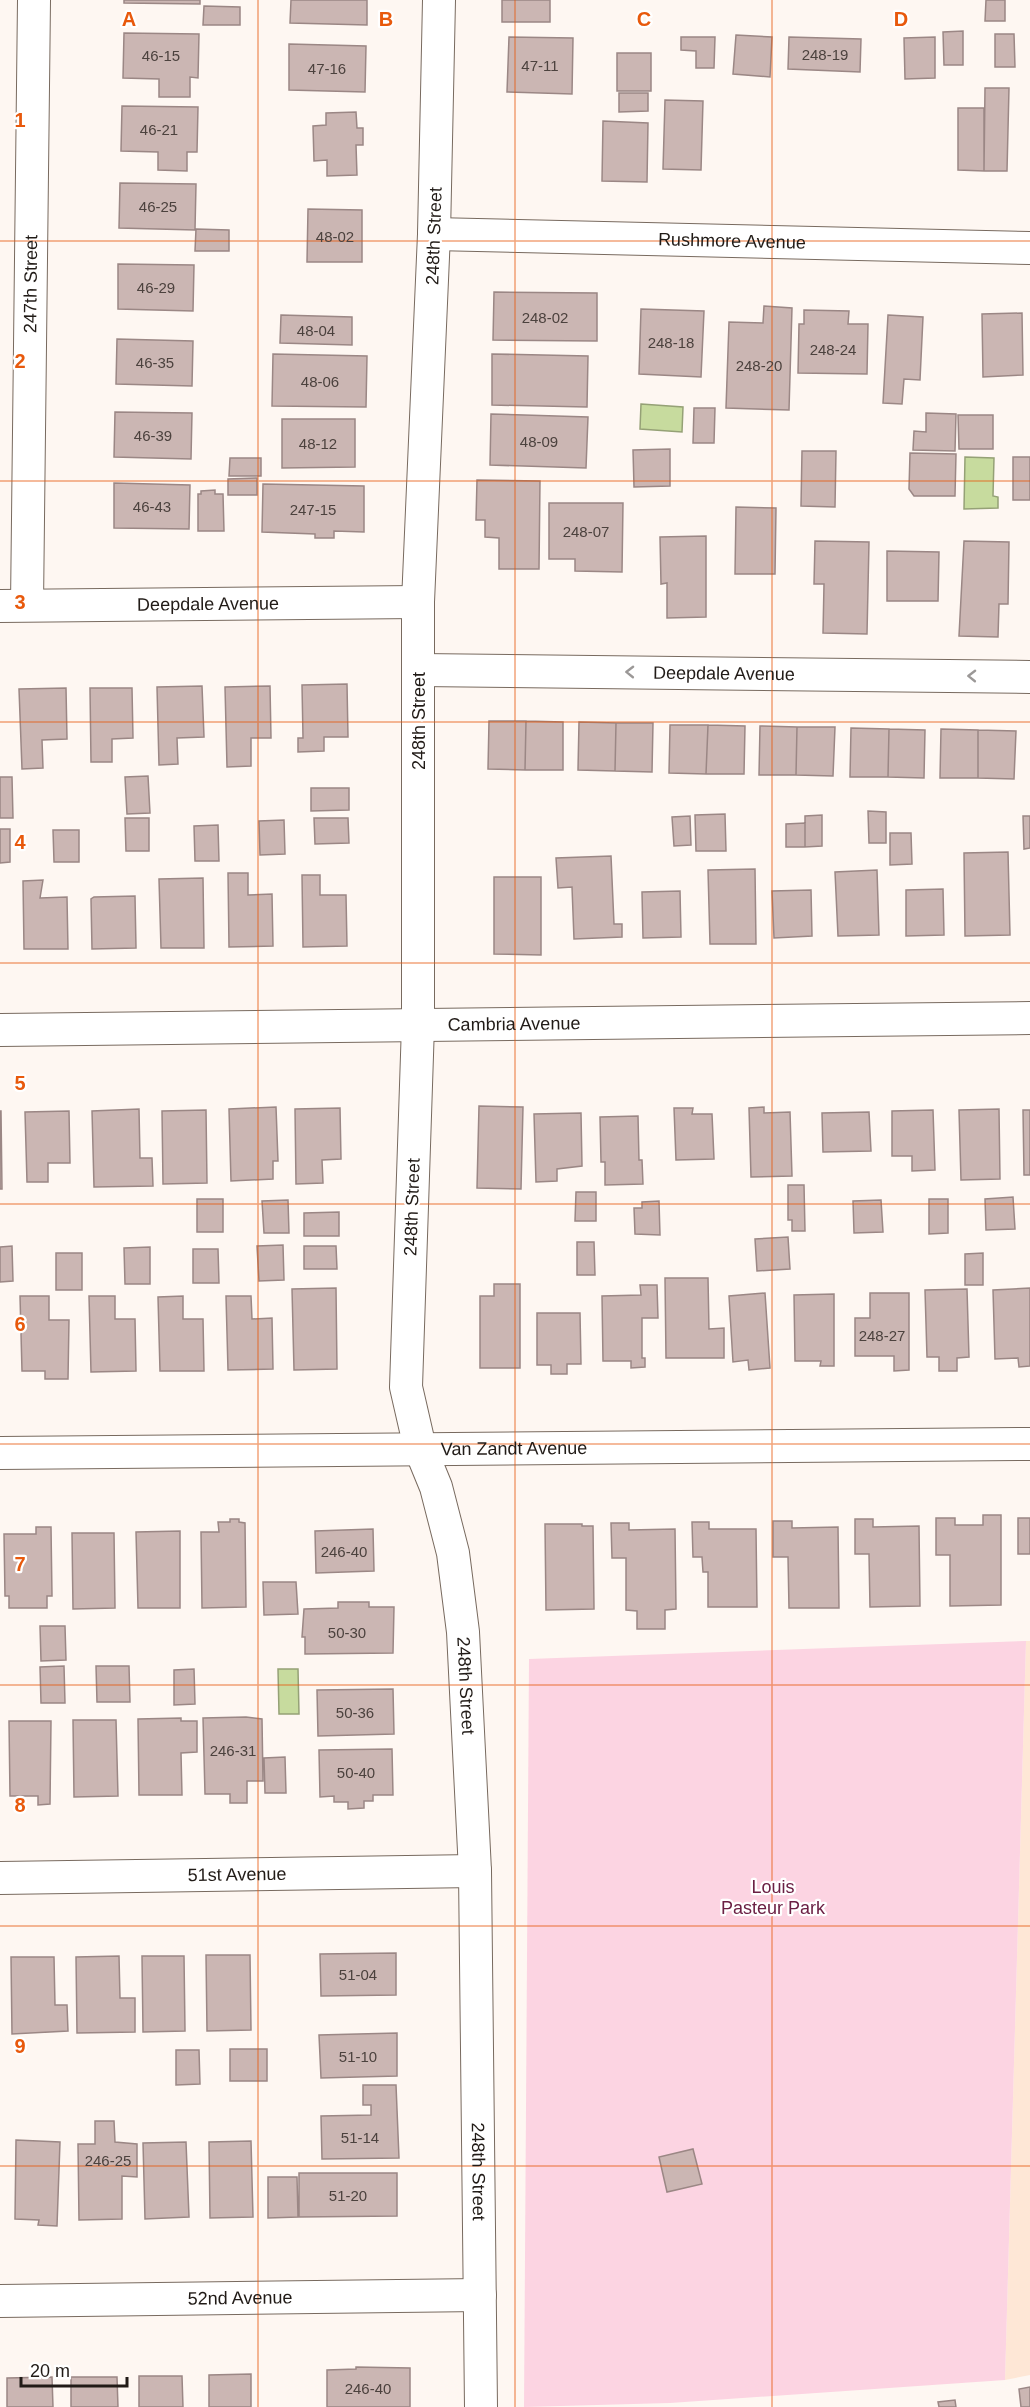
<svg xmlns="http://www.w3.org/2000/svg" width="1030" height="2407" viewBox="0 0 1030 2407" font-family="Helvetica,sans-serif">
<rect width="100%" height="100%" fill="#fef7f2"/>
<!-- built -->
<path fill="#fee7d6" d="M1026,1641h4v734l-25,5z"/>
<!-- green -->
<path fill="#fcd4e2" d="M1026,1641l-21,739 -335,23 -146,4 5,-748z"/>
<!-- water -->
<path fill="#c7db9e" stroke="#95a176" stroke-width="1.5" d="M641,404l42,3 -1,25 -42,-3z
M965,457l29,1 -1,38 5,1v11l-34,1z
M278,1669h20l1,45h-20z"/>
<!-- building -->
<path fill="#cbb6b3" stroke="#9b8785" stroke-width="1.5" d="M124,0h76v4l-76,-1z
M291,0h76v25l-77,-2z
M502,0h48v22h-48z
M986,0h19v21h-20z
M204,6l36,1v18h-37z
M963,31v34h-19l-1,-33z
M124,33l75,1 -1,44 -8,-1v20h-31v-18l-36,-1z
M995,34h19l1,33h-20z
M736,35l36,2 -2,40 -37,-3z
M509,37l64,1 -1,56 -65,-2z
M681,37h34l-1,31h-18v-17l-15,-1z
M789,37l72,2 -1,33 -72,-3z
M935,37v41l-30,1 -1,-41z
M289,44l77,2 -1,46 -76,-2z
M617,53h34v38h-34z
M985,88h24l-2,83h-23z
M619,93h29v18l-29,1z
M665,100l38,1 -2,69 -38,-1z
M122,106l76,1 -1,45h-10v19l-29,-1v-18l-37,-1z
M958,108h26v63l-26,-1z
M356,112l1,16h6v17h-7l1,30 -30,1v-16l-13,1 -1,-35 13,-1v-12z
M603,121l45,2 -1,59 -45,-1z
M120,183l76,1 -1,46 -76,-2z
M308,209l54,1v52h-55z
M196,229l33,1v21h-34z
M118,264l76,1 -1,46 -75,-2z
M494,292l103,1v48l-104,-1z
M764,306l28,2 -3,102 -63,-2 3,-86 34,1z
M641,309l63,2 -3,66 -62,-3z
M804,310l45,1 -1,13h20l-1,50 -69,-1 1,-49h5z
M1022,313l1,62 -40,2 -1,-63z
M281,315l71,2v28l-72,-2z
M888,315l35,2 -3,63 -16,-1 -2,25 -19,-1z
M117,339l76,2 -1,45 -76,-2z
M273,354l94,2 -1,51 -94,-1z
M492,354l96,2 -1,51 -95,-2z
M694,408h21l-1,35h-21z
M115,412l77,1 -1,46 -77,-2z
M926,413l30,1 -1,37 -42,-1 1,-19 12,1z
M491,414l97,3 -2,51 -96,-3z
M958,415h35v34h-34z
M282,419h73v48l-73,1z
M670,449v37l-36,1 -1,-37z
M802,451h34l-1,56 -34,-1z
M910,453l46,1 -1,42h-41l-5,-7z
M1013,457h17v43h-17z
M230,458h31v18h-32z
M257,478v17h-29v-16z
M477,480l63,1 -1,88h-40v-31l-14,-1v-17h-9z
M114,483l76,2 -1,44 -75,-1z
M263,484l101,2v46l-30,-1v7h-19v-4l-53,-2z
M215,490v4h8l1,37h-26v-37h3v-3z
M549,503h74l-1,69 -47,-1v-12h-26z
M736,507l40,1 -1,66h-40z
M706,536v81l-39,1v-35l-6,1 -1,-47z
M815,541l54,1 -2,92 -44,-1 1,-49h-10z
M964,541l45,1 -1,62h-9l-1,33 -39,-1z
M887,551l52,1 -1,49h-51z
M347,684l1,53h-24v14l-26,1v-14h5l-1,-53z
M202,686l2,51 -27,1 1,26 -19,1 -2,-78z
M270,686l1,52h-20v28l-24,1 -2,-80z
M66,688l1,51 -25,1 1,28 -21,1 -3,-80z
M90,688h42l1,50 -21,1v23h-21z
M489,721h37l-1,49 -37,-1z
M526,721l37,1v48h-38z
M579,722l37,1 -1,48 -37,-1z
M616,723h37l-1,49 -37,-1z
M670,725h38l-2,49 -37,-1z
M708,725l37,1 -1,48h-38z
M760,726l37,1 -1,48h-37z
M797,727h38l-2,49 -37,-1z
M851,728l38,1 -1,48h-38z
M889,729l36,1 -1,48 -36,-1z
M941,729l37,1v48h-38z
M978,730l38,1 -2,48 -36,-1z
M148,776l2,37 -23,1 -2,-37z
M0,777h12l1,41h-13z
M311,788h38v22l-38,1z
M868,811l18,1v31h-17z
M725,814l1,37h-30l-1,-36z
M822,815v31l-17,1v-31z
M690,816l1,29 -17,1 -2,-29z
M1023,816h7v32l-6,1z
M125,818h24v33h-23z
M314,818h34l1,25 -34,1z
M284,820l1,34 -25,1 -1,-34z
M805,823v24h-19v-23z
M218,825l1,36h-24l-1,-35z
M0,829h10v33l-10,1z
M53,830h26v32h-25z
M890,833h21l1,31 -22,1z
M1008,852l2,83 -45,1 -1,-83z
M611,856l3,68h8v13l-48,2 -2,-52 -14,1 -2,-30z
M755,869l1,75h-46l-2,-74z
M877,870l2,65 -41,1 -3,-64z
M228,873h20v22l24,-1 1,52 -44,1z
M302,875h18v20h26l1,51 -44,1z
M494,877h47v78l-47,-1z
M203,878l1,70h-43l-2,-69z
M43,880l-3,18 27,-1 1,52h-44l-1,-68z
M943,889l1,46 -38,1v-46z
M811,890l1,46 -38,2 -2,-47z
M680,891l1,46 -38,1 -1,-46z
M135,896l1,52 -44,1 -1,-50 3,-2z
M479,1106l44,1 -2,82 -44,-1z
M276,1107l2,54h-5v18l-42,2 -2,-72z
M764,1107v6l26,-1 2,64 -41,1 -2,-69z
M340,1108l1,51 -19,1 1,23 -27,1 -1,-75z
M674,1108h19l-1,6h20l2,45 -38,1z
M139,1109l1,49h12l1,28 -59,1 -2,-76z
M999,1109l1,70 -39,1 -2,-70z
M206,1110l1,73 -44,1 -1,-73z
M933,1110l2,60 -23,1v-15h-20v-45z
M1023,1110h7v65h-6z
M0,1111h1l1,78h-2z
M69,1111l1,52h-22v19h-21l-2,-70z
M869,1112l2,39 -48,1 -1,-39z
M581,1113l1,53 -25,3v12l-21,1 -2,-68z
M638,1116l1,44h3l1,24 -38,1v-23h-4l-1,-45z
M788,1185h16l1,46h-13v-11h-4z
M576,1192h20v29h-21z
M1013,1197l2,32 -29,1 -1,-31z
M197,1199h26v33h-26z
M929,1199h19v34l-19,1z
M288,1200l1,33h-25l-2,-32z
M881,1200l2,32 -29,1 -1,-32z
M659,1201l1,34 -25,-1 -1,-26h8v-6z
M339,1212v24h-35v-23z
M788,1237l2,32 -33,2 -2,-32z
M577,1242h17l1,33h-18z
M283,1245l1,35 -25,1 -2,-35z
M12,1246l1,35 -13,1v-35z
M304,1246h32l1,23h-33z
M150,1247v37h-25l-1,-36z
M193,1249h25l1,34h-26z
M56,1253h26v37h-26z
M983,1253v32h-18v-31z
M665,1278h43l1,51 15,-1v30h-58z
M494,1284h26v84h-40v-72h14z
M640,1285h17l1,33h-16v40h3v9l-14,1v-7h-28l-1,-65 39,-1z
M336,1288l1,81 -43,1 -2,-81z
M1030,1288v78l-11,1 -1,-9 -23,1 -2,-69z
M967,1289l2,68 -12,1v13h-18v-14h-12l-2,-67z
M765,1293l5,75 -21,2 -1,-10 -15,2 -4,-66z
M870,1293h39v77l-15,1v-15h-39v-38h15z
M834,1294v72h-14l1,-5h-26l-1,-66z
M20,1296h29v24h20l-1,59h-23v-8h-23z
M89,1296h26v23h20l1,52 -45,1z
M183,1296v23h20l1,52h-44l-2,-74z
M226,1296h25l1,23 20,-1 1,51 -45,1z
M537,1313h43l1,51h-14v10h-16v-9h-14z
M983,1515h18v90l-51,1v-51h-14v-37h19v7h28z
M1018,1518h12v36h-12z
M230,1519h9v3l6,1 1,84 -44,1 -1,-76h18l-1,-10h12z
M855,1519h18v8l46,-1 1,80 -50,1 -1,-53h-14z
M773,1521h19v7l46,-1 1,81h-50l-1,-51h-15z
M692,1522h17v7h47l1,78h-49v-35h-5l-1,-15h-9z
M611,1523h18v7l46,-1 1,80 -11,1v19h-28v-18l-11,-1v-52h-14z
M545,1524h37v2h11l1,83 -48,1z
M36,1527h15l1,69h-5v12h-38v-12h-4l-1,-62h32z
M373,1529l1,42 -58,2 -1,-42z
M180,1531v77h-42l-2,-76z
M72,1533h42l1,75 -42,1z
M263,1582h33l2,32 -34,1z
M338,1602h31v5h25l-1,46 -88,1v-17h-3l2,-28 34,-1z
M40,1626h25l1,34 -25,1z
M64,1666l1,37h-24l-1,-36z
M96,1666h33l1,36h-33z
M194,1669l1,35 -21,1v-35z
M393,1689l1,45 -76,2 -1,-46z
M246,1717l16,2 1,62h-16v22h-17v-9h-25l-2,-76z
M181,1718v3h16v31l-16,1 1,42h-43l-1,-76z
M73,1720h43l2,76 -44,1z
M9,1721h42l-1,83 -12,1v-9h-28z
M392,1749l1,46h-20v6h-9v7l-16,1v-7h-14v-6l-14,1 -1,-47z
M285,1757l1,36h-21l-1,-35z
M396,1953v42l-75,1 -1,-42z
M206,1955h44l1,75 -44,1z
M119,1956l1,42h15v34l-58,1 -1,-76z
M142,1956h42l1,75 -42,1z
M11,1957h43l1,48h12l1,26 -56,3z
M397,2033v43l-76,2 -2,-43z
M230,2049h37v32h-37z
M176,2050h23l1,34 -24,1z
M363,2085h33l3,73 -77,1 -1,-43 50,-1v-10h-8z
M95,2121h19l1,21 22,2v33l-15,-1v43l-43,1 -1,-76h17z
M16,2140l44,2 -3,84 -19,-1 1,-5 -24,-1z
M251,2141l2,76 -43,1 -1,-76z
M186,2142l3,75 -44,2 -2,-76z
M693,2149l9,35 -35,8 -8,-35z
M299,2173h98v43l-98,1z
M268,2177h29l1,40 -30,1z
M356,2367l54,1v39h-83v-37l29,-1z
M251,2374v33h-42v-32z
M139,2376h43l1,31h-44z
M52,2377l1,30h-46v-29z
M71,2377h46l1,30h-47z
M1030,2387v20h-9l-2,-18z
M955,2400l1,7h-17l-1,-5z"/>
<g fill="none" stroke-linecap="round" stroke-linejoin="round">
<!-- street casing -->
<g stroke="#786a5f" stroke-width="34">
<g id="street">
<path id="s1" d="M439,0l-5,234 -16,368v423l-12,362 14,61 16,39 17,66 10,79 12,239 6,536"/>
<path id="s2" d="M434,234l596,14"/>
<path id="s3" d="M27,605l7,-605"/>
<path id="s4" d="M0,606l418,-4"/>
<path id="s5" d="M420,670l610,7"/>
<path id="s6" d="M0,1030l1030,-12"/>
<path id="s7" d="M0,1453l1030,-9"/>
<path id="s8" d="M0,1878l475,-7"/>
<path id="s9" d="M0,2301l480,-6"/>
</g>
</g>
<!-- street -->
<use href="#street" stroke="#fff" stroke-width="32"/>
</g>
<!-- one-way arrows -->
<defs><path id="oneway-chevron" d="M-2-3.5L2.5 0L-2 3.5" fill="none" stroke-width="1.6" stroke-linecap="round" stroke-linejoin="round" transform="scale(1.5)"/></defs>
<g stroke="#9b9897">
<use href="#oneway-chevron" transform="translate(630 672) rotate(-179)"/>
<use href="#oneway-chevron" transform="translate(972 676) rotate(-179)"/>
</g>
<!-- grid -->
<path fill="none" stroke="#e8590c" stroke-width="1.5" stroke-opacity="0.55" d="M258,0v2407M515,0v2407M772,0v2407M0,241h1030M0,481h1030M0,722h1030M0,963h1030M0,1204h1030M0,1444h1030M0,1685h1030M0,1926h1030M0,2166h1030"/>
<g text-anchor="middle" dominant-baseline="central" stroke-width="4.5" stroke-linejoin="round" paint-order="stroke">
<!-- number labels -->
<g font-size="15" fill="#4c423e">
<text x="825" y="54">248-19</text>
<text x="161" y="55">46-15</text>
<text x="540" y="65">47-11</text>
<text x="327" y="68">47-16</text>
<text x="159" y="129">46-21</text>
<text x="158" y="206">46-25</text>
<text x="335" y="236">48-02</text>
<text x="156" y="287">46-29</text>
<text x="545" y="317">248-02</text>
<text x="316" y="330">48-04</text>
<text x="671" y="342">248-18</text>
<text x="833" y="349">248-24</text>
<text x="155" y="362">46-35</text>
<text x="759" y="365">248-20</text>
<text x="320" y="381">48-06</text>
<text x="153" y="435">46-39</text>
<text x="539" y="441">48-09</text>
<text x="318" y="443">48-12</text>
<text x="152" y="506">46-43</text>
<text x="313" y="509">247-15</text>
<text x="586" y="531">248-07</text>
<text x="882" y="1335">248-27</text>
<text x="344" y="1551">246-40</text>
<text x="347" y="1632">50-30</text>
<text x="355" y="1712">50-36</text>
<text x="233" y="1750">246-31</text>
<text x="356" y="1772">50-40</text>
<text x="358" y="1974">51-04</text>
<text x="358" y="2056">51-10</text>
<text x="360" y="2137">51-14</text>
<text x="108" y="2160">246-25</text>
<text x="348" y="2195">51-20</text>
<text x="368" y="2388">246-40</text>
</g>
<!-- street labels -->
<g font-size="18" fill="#211b17" stroke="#fff">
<text transform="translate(434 236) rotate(-88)">248th Street</text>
<text stroke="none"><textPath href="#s2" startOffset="298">Rushmore Avenue</textPath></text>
<text stroke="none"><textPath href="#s3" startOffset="321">247th Street</textPath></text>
<text stroke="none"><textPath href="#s4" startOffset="208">Deepdale Avenue</textPath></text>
<text stroke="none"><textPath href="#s5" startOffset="304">Deepdale Avenue</textPath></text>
<text transform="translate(419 721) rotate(-90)">248th Street</text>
<text stroke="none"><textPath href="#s6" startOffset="514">Cambria Avenue</textPath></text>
<text transform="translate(412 1207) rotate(-88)">248th Street</text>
<text stroke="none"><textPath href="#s7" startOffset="514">Van Zandt Avenue</textPath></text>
<text stroke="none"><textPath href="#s1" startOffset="1694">248th Street</textPath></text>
<text stroke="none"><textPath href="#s8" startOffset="237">51st Avenue</textPath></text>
<text stroke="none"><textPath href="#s1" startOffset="2180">248th Street</textPath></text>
<text stroke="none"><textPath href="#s9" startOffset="240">52nd Avenue</textPath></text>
</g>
<!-- park labels -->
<g font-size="18" fill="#6b2044" stroke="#fff">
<text x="773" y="1887">Louis<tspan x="773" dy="21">Pasteur Park</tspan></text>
</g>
</g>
<g font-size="20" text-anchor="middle" font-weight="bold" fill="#e8590c" stroke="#fff" stroke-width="4.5" stroke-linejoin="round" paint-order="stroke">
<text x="129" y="26">A</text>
<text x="386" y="26">B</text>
<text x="644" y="26">C</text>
<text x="901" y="26">D</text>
<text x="20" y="127">1</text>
<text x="20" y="368">2</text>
<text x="20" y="609">3</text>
<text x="20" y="849">4</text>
<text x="20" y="1090">5</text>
<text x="20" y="1331">6</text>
<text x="20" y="1571">7</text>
<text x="20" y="1812">8</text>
<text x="20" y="2053">9</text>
</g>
<!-- scale -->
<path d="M21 2377v9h106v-9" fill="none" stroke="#211b17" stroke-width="3"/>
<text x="30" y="2377" font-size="18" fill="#211b17" stroke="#ffffff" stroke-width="4.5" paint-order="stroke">20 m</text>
</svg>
